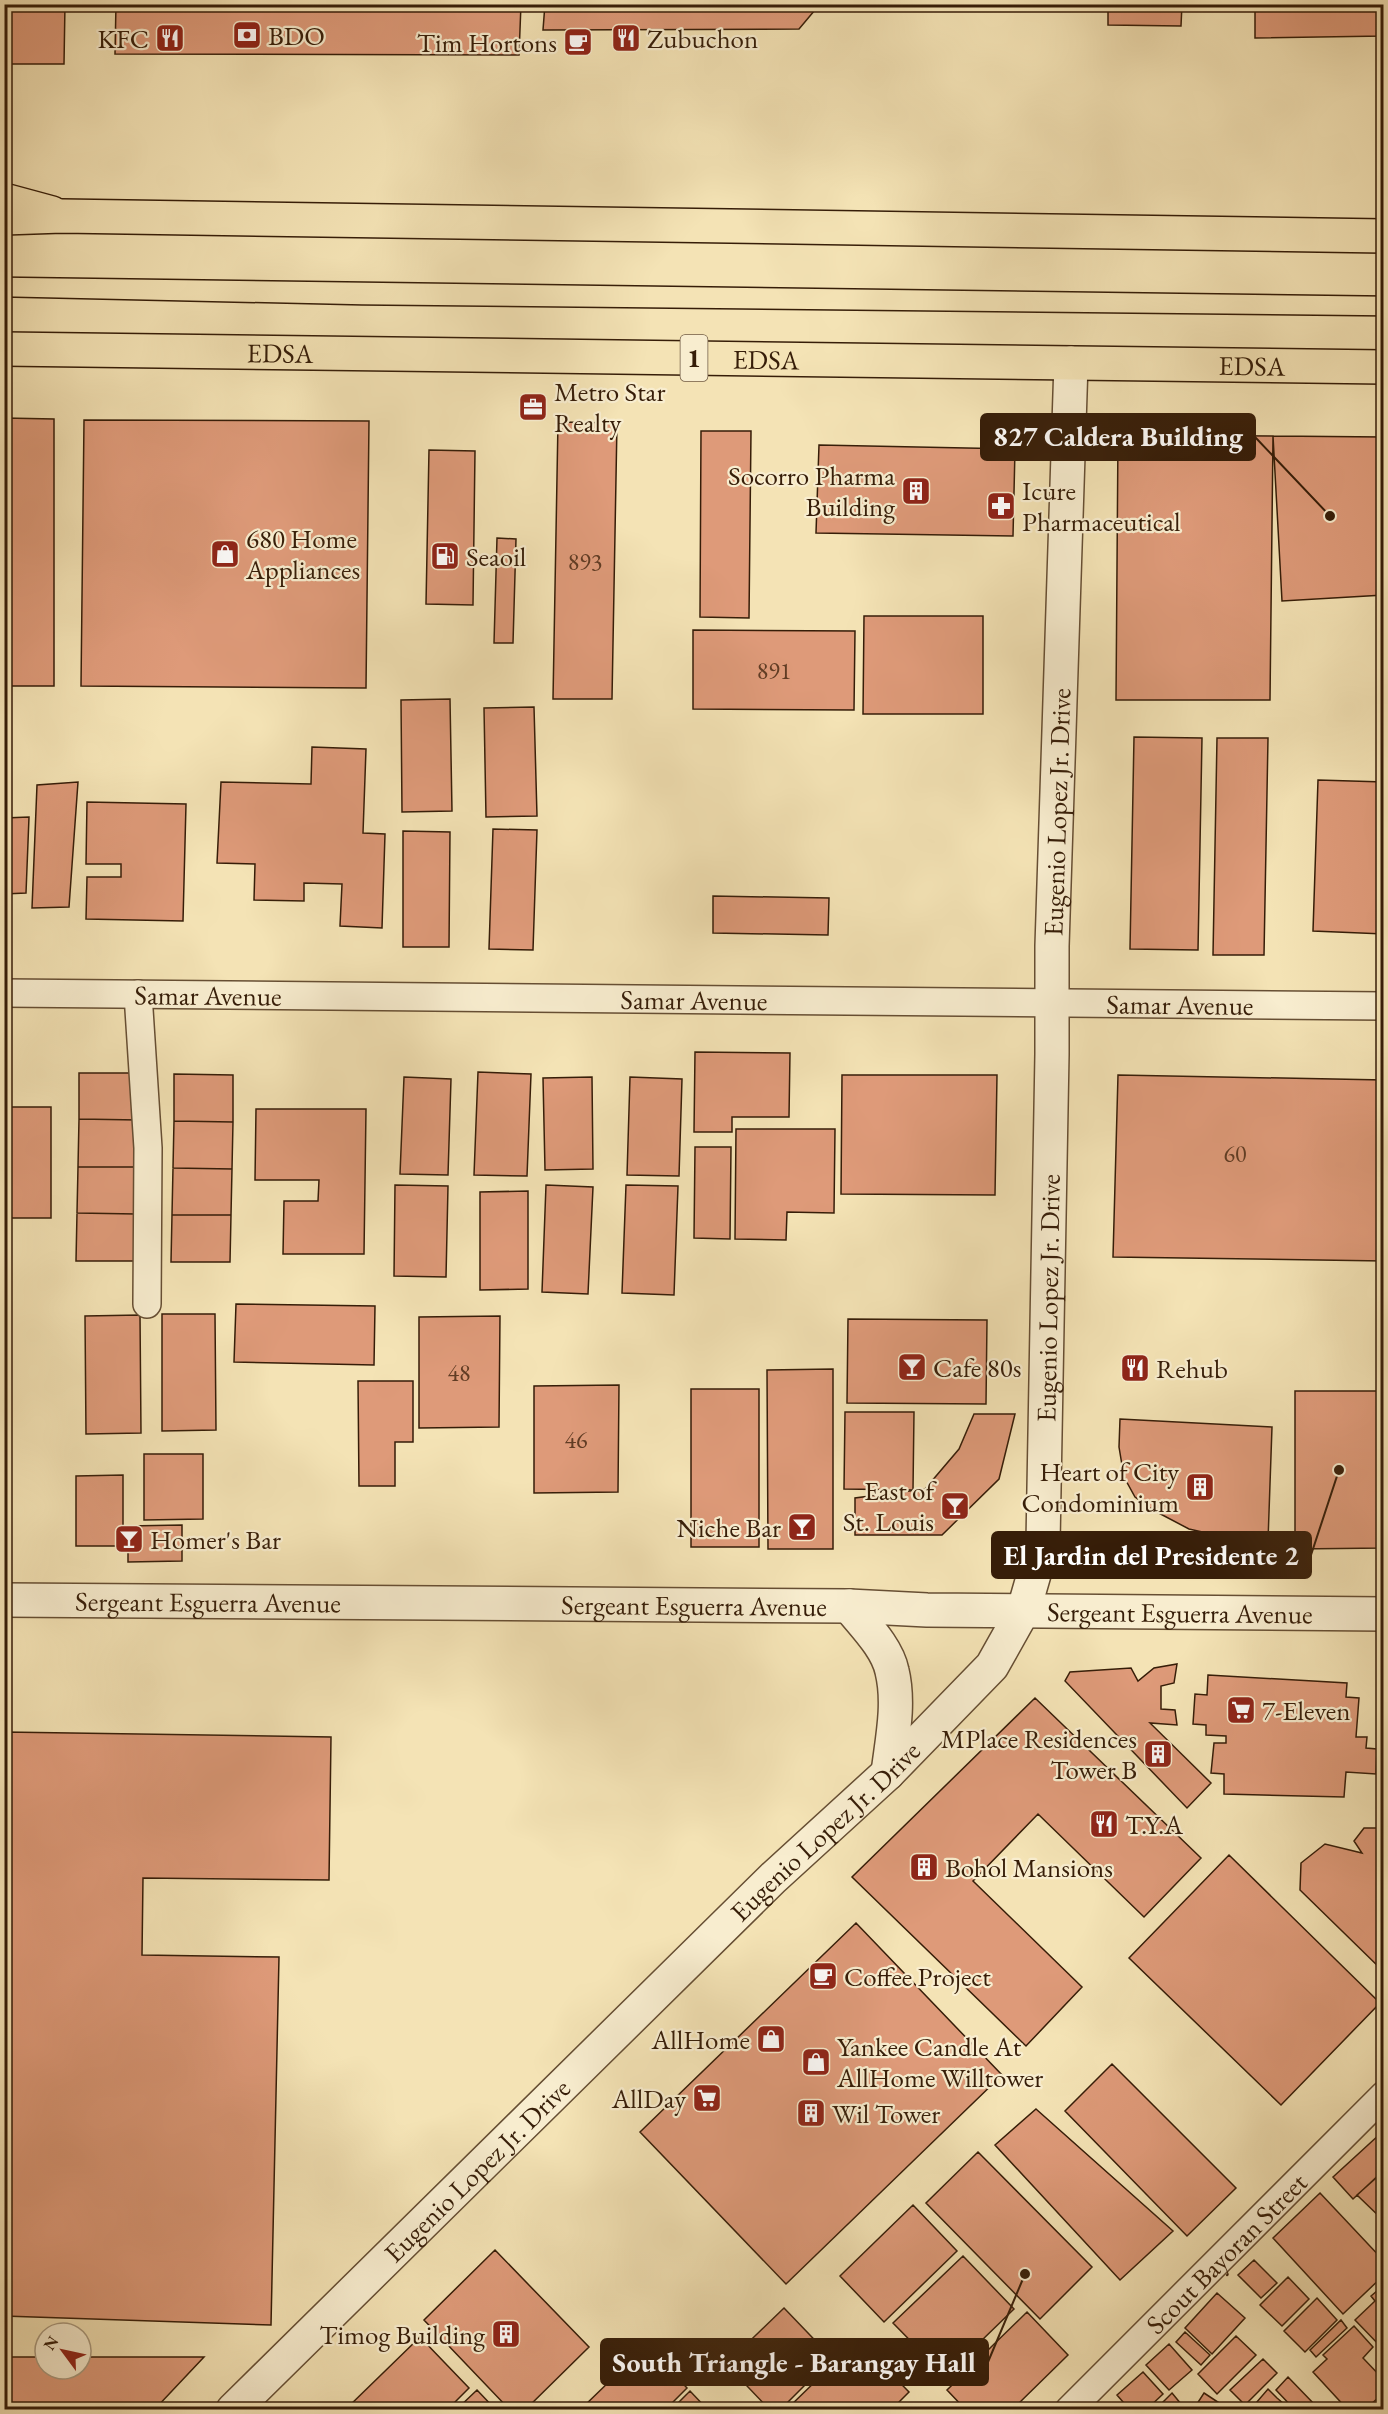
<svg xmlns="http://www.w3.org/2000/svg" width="1388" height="2414" viewBox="0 0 1388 2414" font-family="'EB Garamond',serif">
<rect width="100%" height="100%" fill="#f4e3b5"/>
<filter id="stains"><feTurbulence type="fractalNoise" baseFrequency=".00333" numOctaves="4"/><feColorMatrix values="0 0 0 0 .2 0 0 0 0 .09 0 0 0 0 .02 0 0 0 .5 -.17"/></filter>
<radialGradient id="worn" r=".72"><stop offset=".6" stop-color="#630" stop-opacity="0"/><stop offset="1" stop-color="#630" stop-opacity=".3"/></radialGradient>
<!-- building -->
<path fill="#de9a79" stroke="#361d08" stroke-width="1.5" d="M4,4h61l-1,60h-60z
M116,4h405l-2,51 -404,-1z
M545,4h275l-21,25 -256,1z
M1108,4h74l-1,22 -73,-1z
M1255,4h129v32l-129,2z
M4,418l50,1v267h-50z
M84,420l285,1 -3,267 -285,-2z
M558,422l59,1 -5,276h-59z
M701,431h50l-2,187 -49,-1z
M1118,435l155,1 -3,264h-154z
M1273,436l111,1v158l-102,6z
M819,445l196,4 -2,87 -197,-3z
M429,450l46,1 -2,154 -47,-1z
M497,538l19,1 -3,104h-19z
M864,616h119v98h-120z
M693,630l162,1 -1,79 -161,-1z
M450,699l2,112 -50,1 -1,-112z
M534,707l3,109 -51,1 -2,-109z
M1134,737l68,1 -4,212 -68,-1z
M1217,738h51l-4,217h-51z
M312,747l54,2 -3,84 22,1 -3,94 -42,-2 2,-42 -38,-1v18l-50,-1 1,-36 -38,-1 4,-81 90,2z
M1318,780l66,2v152l-71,-3z
M78,782l-9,125 -37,1 5,-123z
M87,802l99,2 -3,117 -97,-2 1,-42h34v-13h-35z
M29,817l-3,76 -22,1v-76z
M493,829l44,1 -4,120 -44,-1z
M403,831l47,1 -1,115h-46z
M713,896l116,2 -1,37 -115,-2z
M695,1052l95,1 -1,64h-57v15h-38z
M478,1072l53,2 -4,102 -53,-1z
M79,1073h60l-1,47 -59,-1z
M174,1074l59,1v47l-59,-1z
M842,1075h155l-2,120 -154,-1z
M1118,1075l266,5v181l-271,-4z
M404,1077l47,2 -3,96 -48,-1z
M592,1077l1,92 -48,1 -2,-92z
M630,1077l52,2 -3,97 -52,-1z
M4,1107h47v111h-47z
M256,1109h110l-2,145h-81l1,-53h34l1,-21h-64z
M79,1119l59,1 -1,47h-59z
M174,1121l59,1 -1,47 -59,-1z
M736,1129h99l-1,84 -47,-1 -1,28 -51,-1z
M695,1147h36l-1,92 -36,-1z
M78,1167h59l-1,47 -59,-1z
M173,1168l59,1 -1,46h-59z
M395,1185l53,1 -2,91 -52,-1z
M546,1185l47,2 -5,107 -46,-2z
M626,1185l52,1 -4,109 -52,-2z
M528,1191v98l-48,1v-98z
M77,1213l59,1v47h-60z
M172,1215h59l-1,47h-59z
M236,1304l139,2 -1,59 -140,-3z
M162,1314h53l1,116 -54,1z
M140,1315l1,118 -55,1 -1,-118z
M500,1316l-1,111 -80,1v-111z
M848,1319l139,1 -1,84 -139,-1z
M833,1369v180h-65l-1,-179z
M358,1381h55v61h-18v44h-36z
M619,1385l-1,107 -84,1v-107z
M691,1389h68v158h-68z
M1295,1391h89v157l-89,1z
M845,1412h69l-1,78 -69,-1z
M974,1414h41l-16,65 -57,56h-87v-37l70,-9 34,-40z
M1120,1419l152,8 -4,114 -30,-1 -49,-11 -36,-19 -18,-13 -11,-20 -5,-30z
M144,1454h59v65l-59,1z
M123,1475v71h-47v-70z
M4,1500h5v59h-5z
M182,1525v36l-54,1v-36z
M1177,1664l-3,19 -13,3v23l14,1 2,15 -27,-2 61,60 -24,25 -122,-127 5,-9 61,-4 7,13 16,-13z
M1208,1675l139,8 -1,14 13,1 -3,39h11l-1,11 11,1 -1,25 -30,-2 -2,25 -120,-3v-20l-13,-1 3,-30h12v-7l-20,-1v-10l-13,-1 2,-30 12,1z
M1035,1698l166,160 -57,59 -106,-103 -65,67 109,106 -56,59 -174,-169z
M4,1732l327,5 -2,143 -186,-2 -1,77 137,2 -8,368 -267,-9z
M1364,1828h20v144l-84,-82 1,-27 24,-19 37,9 -8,-12z
M1229,1855l151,148 -99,102 -152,-147z
M856,1923l146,152 -216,209 -146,-152z
M1112,2064l124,124 -49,48 -122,-125z
M1036,2109l137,122 -53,49 -125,-135z
M1380,2134l4,4v32l-31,29 -20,-22z
M978,2152l114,115 -52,52 -114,-116z
M1384,2171v50l-27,-26z
M1320,2193l64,68v14l-41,39 -70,-76z
M913,2205l44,46 -73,71 -44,-46z
M495,2250l94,97 -64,63h-15l-86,-90z
M963,2256l51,53 -69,67 -52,-53z
M1254,2260l23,23 -16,15 -23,-23z
M1288,2277l21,22 -27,27 -22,-21z
M1384,2285v61l-3,1 -26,-27 20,-19 -4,-5z
M1217,2293l28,25 -33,36 -27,-26z
M1317,2298l20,22 -32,32 -21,-21z
M784,2308l48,50 -52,52h-10l-44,-46z
M1027,2312l41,43 -56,55h-46l-19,-20z
M1341,2320l6,8 -31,29 -6,-7z
M1354,2326l19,21 -10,11 21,22v12l-19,18h-17l-35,-38 14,-13 -4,-4z
M1185,2332l25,23 -9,10 -25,-23z
M1236,2336l20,19 -39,39 -19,-20z
M420,2337l49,51 -22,22h-102z
M858,2340l51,52 -18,18h-105z
M1169,2344l23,26 -23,20 -23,-25z
M647,2345l40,43 -22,22h-85z
M4,2357h41v12h36v-12h123l-50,53h-150z
M1263,2359l14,14 -32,32 -15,-15z
M1143,2372l20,22 -17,16h-16l-13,-15z
M1288,2377l28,29 -4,4h-17l-19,-20z
M1268,2389l9,9 14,12h-41z
M477,2390l19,20h-40z
M690,2391l18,19h-37z
M1172,2393l14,17h-31z
M1204,2393l26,17h-37z
M1111,2403l7,7h-13z"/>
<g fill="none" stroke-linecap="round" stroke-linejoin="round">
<!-- minor casing -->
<g stroke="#664e33" stroke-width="30">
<g id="minor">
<path id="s1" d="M4,993l1380,13"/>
<path d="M138,994l10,154 -1,156"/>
<path id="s2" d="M1069,2410l315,-315"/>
</g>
</g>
<!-- tertiary casing -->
<g stroke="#664e33" stroke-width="36">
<g id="tertiary">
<path id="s3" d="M4,1600l845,6 78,4 457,4"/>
<path d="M849,1606c15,19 38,41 43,65 8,33 0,69 -4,102"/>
<path id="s4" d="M233,2410l540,-532 115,-105 104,-107 32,-57 19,-66 9,-489v-108l19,-583"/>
</g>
</g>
<!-- primary casing -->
<g stroke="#361d08" stroke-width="36">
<path id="primary" d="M4,200l48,13"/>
</g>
<!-- trunk casing -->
<g stroke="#361d08" stroke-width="36">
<g id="trunk">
<path d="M4,218l58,-2 1322,20"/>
<path id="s5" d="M4,349l1380,18"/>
</g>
</g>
<!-- minor -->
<use href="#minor" stroke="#f8edcf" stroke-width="27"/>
<!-- tertiary -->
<use href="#tertiary" stroke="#f8edcf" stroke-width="33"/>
<!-- primary -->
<use href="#primary" stroke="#f4e3b5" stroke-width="33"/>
<!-- trunk -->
<use href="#trunk" stroke="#f4e3b5" stroke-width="33"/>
<!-- tram -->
<path stroke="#361d08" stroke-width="1.5" d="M4,277l1380,19
M4,297l358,8 1022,11"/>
</g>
<!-- icons -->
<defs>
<g id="bank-square" transform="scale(1.5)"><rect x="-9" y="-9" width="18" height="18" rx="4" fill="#8f2418" stroke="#f8edcf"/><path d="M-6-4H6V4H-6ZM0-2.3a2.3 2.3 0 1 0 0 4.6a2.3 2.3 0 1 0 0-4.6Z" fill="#fff"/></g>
<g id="restaurant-square" transform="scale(1.5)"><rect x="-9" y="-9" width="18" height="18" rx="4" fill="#8f2418" stroke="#f8edcf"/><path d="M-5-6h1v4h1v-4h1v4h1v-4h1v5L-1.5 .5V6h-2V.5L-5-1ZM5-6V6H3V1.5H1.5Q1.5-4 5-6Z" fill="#fff"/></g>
<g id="cafe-square" transform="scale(1.5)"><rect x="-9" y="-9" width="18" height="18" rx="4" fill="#8f2418" stroke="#f8edcf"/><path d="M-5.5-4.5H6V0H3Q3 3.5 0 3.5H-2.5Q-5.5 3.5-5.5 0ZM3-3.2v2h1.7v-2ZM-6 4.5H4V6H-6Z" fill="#fff"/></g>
<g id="office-square" transform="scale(1.5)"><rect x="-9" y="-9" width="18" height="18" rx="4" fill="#8f2418" stroke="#f8edcf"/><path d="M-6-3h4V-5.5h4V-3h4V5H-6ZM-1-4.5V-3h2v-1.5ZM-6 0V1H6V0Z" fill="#fff"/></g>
<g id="building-square" transform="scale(1.5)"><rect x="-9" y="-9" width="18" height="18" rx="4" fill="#8f2418" stroke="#f8edcf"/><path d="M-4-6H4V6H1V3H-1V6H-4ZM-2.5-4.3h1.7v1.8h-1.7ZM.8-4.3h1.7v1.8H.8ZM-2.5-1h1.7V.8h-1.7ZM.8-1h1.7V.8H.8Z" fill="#fff"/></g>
<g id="pharmacy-square" transform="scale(1.5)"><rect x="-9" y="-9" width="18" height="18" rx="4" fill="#8f2418" stroke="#f8edcf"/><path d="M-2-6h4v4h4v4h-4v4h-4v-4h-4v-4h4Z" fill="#fff"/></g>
<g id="shop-square" transform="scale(1.5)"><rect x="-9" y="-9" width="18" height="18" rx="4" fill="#8f2418" stroke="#f8edcf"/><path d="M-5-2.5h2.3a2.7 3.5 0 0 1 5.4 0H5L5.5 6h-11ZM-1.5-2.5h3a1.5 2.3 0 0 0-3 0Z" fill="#fff"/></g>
<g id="fuel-square" transform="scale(1.5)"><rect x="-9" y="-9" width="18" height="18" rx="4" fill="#8f2418" stroke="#f8edcf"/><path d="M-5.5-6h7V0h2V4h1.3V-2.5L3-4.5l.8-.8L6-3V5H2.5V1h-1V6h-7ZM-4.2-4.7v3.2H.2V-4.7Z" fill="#fff"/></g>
<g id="bar-square" transform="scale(1.5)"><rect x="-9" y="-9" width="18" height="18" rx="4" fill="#8f2418" stroke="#f8edcf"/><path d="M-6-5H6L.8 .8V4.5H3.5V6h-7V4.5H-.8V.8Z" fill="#fff"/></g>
<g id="supermarket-square" transform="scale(1.5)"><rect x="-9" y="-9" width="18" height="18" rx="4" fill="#8f2418" stroke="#f8edcf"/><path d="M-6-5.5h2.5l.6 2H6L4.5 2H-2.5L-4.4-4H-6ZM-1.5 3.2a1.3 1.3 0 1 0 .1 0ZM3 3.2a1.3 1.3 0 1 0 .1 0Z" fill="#fff"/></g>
</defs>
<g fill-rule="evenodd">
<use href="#bank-square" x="247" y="35"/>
<use href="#restaurant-square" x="170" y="38"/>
<use href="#restaurant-square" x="626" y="38"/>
<use href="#cafe-square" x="578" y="42"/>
<use href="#office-square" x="533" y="407"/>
<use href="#building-square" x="916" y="491"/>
<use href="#pharmacy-square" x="1001" y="506"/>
<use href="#shop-square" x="225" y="554"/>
<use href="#fuel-square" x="445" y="556"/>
<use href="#bar-square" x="912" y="1367"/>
<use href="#restaurant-square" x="1135" y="1368"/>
<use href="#building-square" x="1200" y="1487"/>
<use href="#bar-square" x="955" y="1506"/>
<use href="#bar-square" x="802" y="1527"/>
<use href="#bar-square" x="129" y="1539"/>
<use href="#supermarket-square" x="1241" y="1710"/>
<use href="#building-square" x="1158" y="1754"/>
<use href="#restaurant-square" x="1104" y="1824"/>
<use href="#building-square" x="924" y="1867"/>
<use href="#cafe-square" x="823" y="1976"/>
<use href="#shop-square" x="771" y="2039"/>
<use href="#shop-square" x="816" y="2062"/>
<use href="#supermarket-square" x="707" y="2098"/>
<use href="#building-square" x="811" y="2113"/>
<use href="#building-square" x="506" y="2334"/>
</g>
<g text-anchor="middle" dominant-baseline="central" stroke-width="4.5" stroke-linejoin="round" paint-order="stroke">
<!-- number labels -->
<g font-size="24" fill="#603c24">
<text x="585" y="561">893</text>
<text x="774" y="670">891</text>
<text x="1235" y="1153">60</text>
<text x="459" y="1372">48</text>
<text x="576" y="1439">46</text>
</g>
<!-- shield labels -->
<rect fill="#f8edcf" stroke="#705b44" stroke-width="1.5" x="680.5" y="335" width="27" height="46" rx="4.5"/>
<g font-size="26" font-weight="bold" fill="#361d08">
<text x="694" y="358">1</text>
</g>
<!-- poi labels -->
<g font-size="27" fill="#361d08" stroke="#f8edcf" text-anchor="start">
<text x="268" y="35">BDO</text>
<text x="149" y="38" text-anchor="end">KFC</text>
<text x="647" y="38">Zubuchon</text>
<text x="557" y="42" text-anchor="end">Tim Hortons</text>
<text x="554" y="391">Metro Star<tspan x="554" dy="31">Realty</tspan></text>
<text x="895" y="475" text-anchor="end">Socorro Pharma<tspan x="895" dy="31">Building</tspan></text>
<text x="1022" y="490">Icure<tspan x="1022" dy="31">Pharmaceutical</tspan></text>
<text x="246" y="538">680 Home<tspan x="246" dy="31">Appliances</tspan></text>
<text x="466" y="556">Seaoil</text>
<text x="933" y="1367">Cafe 80s</text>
<text x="1156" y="1368">Rehub</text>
<text x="1179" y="1471" text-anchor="end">Heart of City<tspan x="1179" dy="31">Condominium</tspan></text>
<text x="934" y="1490" text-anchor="end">East of<tspan x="934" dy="31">St. Louis</tspan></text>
<text x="781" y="1527" text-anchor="end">Niche Bar</text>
<text x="150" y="1539">Homer's Bar</text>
<text x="1262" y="1710">7-Eleven</text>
<text x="1137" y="1738" text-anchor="end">MPlace Residences<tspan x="1137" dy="31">Tower B</tspan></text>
<text x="1125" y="1824">T.Y.A</text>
<text x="945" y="1867">Bohol Mansions</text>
<text x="844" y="1976">Coffee Project</text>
<text x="750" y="2039" text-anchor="end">AllHome</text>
<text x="837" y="2046">Yankee Candle At<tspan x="837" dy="31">AllHome Willtower</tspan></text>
<text x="686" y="2098" text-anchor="end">AllDay</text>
<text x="832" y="2113">Wil Tower</text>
<text x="485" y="2334" text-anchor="end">Timog Building</text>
</g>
<!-- street labels -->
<g font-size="27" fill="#361d08" stroke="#f8edcf">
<text stroke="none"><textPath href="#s5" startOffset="276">EDSA</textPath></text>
<text stroke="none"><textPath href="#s5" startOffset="762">EDSA</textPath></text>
<text stroke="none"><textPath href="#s5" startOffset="1248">EDSA</textPath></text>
<text stroke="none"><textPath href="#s4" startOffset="1928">Eugenio Lopez Jr. Drive</textPath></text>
<text stroke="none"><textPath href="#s1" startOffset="204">Samar Avenue</textPath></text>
<text stroke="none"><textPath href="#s1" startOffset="690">Samar Avenue</textPath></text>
<text stroke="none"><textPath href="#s1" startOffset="1176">Samar Avenue</textPath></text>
<text stroke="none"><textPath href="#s4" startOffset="1442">Eugenio Lopez Jr. Drive</textPath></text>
<text stroke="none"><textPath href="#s3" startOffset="204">Sergeant Esguerra Avenue</textPath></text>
<text stroke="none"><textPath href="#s3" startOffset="690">Sergeant Esguerra Avenue</textPath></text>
<text stroke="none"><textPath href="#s3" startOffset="1176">Sergeant Esguerra Avenue</textPath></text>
<text stroke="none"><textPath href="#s4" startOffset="828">Eugenio Lopez Jr. Drive</textPath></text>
<text stroke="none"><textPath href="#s4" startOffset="342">Eugenio Lopez Jr. Drive</textPath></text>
<text stroke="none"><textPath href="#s2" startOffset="222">Scout Bayoran Street</textPath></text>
</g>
</g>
<!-- callouts -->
<path fill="none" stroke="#361d08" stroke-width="2" d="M1330 516L1255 437M1339 1470L1311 1555M1025 2274L988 2362"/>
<g fill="#361d08" stroke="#f8edcf" stroke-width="2">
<circle cx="1330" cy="516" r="6"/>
<circle cx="1339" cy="1470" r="6"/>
<circle cx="1025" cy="2274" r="6"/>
</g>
<g fill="#361d08" stroke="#361d08" stroke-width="2">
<rect x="981" y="414" width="274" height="46" rx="6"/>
<rect x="992" y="1532" width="319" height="46" rx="6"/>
<rect x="601" y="2339" width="387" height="46" rx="6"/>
</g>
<g font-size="28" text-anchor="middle" font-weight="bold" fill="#fff">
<text x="1118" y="446">827 Caldera Building</text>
<text x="1151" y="1565">El Jardin del Presidente 2</text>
<text x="794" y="2372">South Triangle - Barangay Hall</text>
</g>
<!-- margin -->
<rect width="1388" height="2414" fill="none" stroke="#f4e3b5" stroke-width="24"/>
<rect x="6" y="6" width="1376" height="2402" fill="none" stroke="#361d08" stroke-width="3"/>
<rect x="12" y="12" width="1364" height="2390" fill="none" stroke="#361d08" stroke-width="1.5"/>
<!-- north arrow -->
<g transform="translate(63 2351) rotate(303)"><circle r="28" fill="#f8edcf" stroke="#aa9a7f" stroke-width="1.5"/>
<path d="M0-4.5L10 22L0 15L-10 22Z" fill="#8f2418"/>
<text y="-9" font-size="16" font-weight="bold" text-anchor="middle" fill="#361d08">N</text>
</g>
<rect width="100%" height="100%" filter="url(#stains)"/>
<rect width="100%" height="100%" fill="url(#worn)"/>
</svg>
